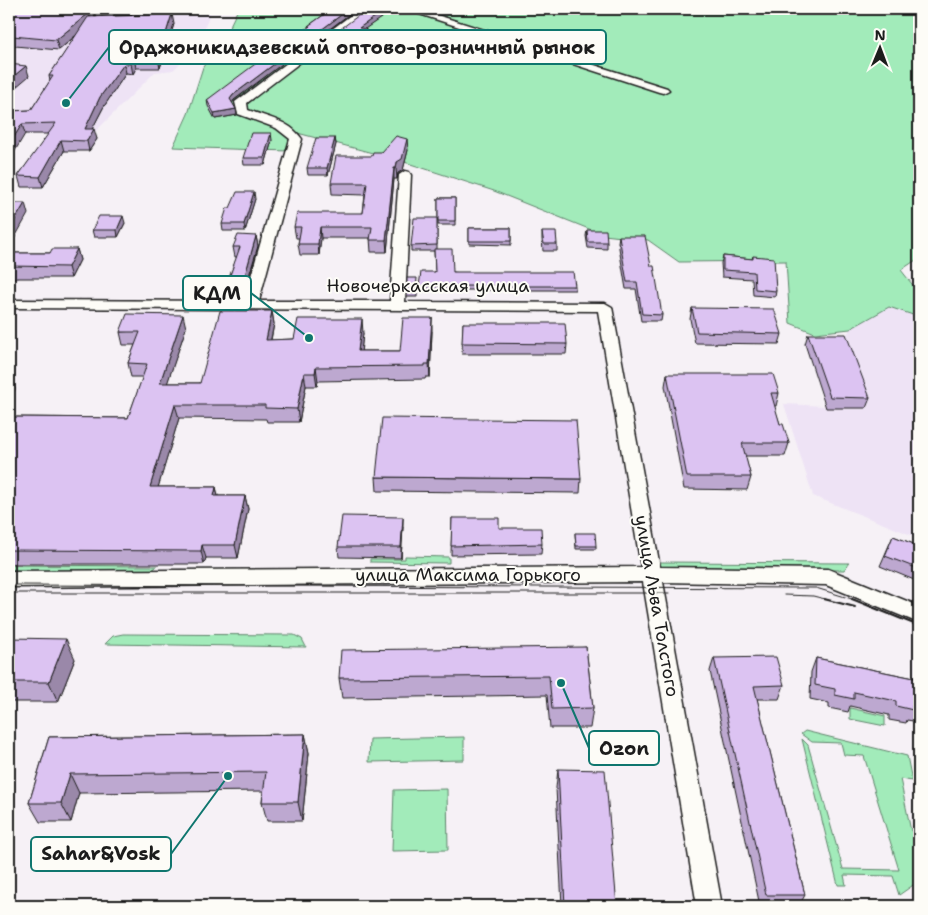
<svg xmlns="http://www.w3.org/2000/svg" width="928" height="915" viewBox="0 0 928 915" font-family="'Shantell Sans',sans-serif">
<rect width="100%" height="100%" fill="#f6f1f6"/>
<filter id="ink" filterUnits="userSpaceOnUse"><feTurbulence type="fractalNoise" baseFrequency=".02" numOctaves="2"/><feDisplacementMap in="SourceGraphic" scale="10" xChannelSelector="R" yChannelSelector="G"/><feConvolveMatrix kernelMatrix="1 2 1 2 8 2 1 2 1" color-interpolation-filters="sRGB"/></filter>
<g filter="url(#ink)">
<!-- built -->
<path fill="#eee3f5" d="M211,11l-14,36 -24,23 -18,2 -62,62 -84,1v-118z
M889,307l30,10v221l-106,-42 -29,-92 82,4 -24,-64 8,-15z"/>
<!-- green -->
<path fill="#a2ebba" stroke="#5f846b" d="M238,9h681v249l-18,12 18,23v24l-30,-10 -39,22 -35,4 -25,-10 -4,-62 -107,1 -31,-22 -44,-5 -110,-44 -99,-32 -105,-28 -2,20 -115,-4 15,-33 15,-47 23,-33z
M405,556l44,1v6l-79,-1v-3h35z
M660,562l189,1 -5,7 -183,-1z
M9,565l148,1 -9,8 -139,-1z
M123,634l171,1 8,4 4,8 -201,-3 8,-8z
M850,708l35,8v10l-35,-7z
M805,731l102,25 5,25 -12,-2 11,52 8,2v48l-20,14 -6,-19 -49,-1 2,10h-8l-36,-146 6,6 35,124 56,1 -35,-114 -20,-1 -3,-12 -29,-1 -11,-8z
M464,737v23l-95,2 1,-23z
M447,789l1,61 -56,1 2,-61z"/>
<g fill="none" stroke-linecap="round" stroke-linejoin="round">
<!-- minor casing -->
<g stroke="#1c1c1c" stroke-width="3">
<path id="minor" d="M359,9h11l-123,94 1,7c20,8 41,10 54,29l-43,162h131l9,-126 6,-4 4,1 2,3 -6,127 200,1 7,4 48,260 168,2 91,37v17l-93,-38 -163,-3 59,324h-25l-54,-324 -634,5v-16l632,-4 -43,-256 -589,-3v-8l235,1 46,-162 -14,-11 -38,-14 -3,-12z
M404,9h14l249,79 2,2 -6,3 -4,-1z"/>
</g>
<!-- major casing -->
<g stroke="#1c1c1c" stroke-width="4">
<path id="major" d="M9,9h128l-6,4 -122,3z"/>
</g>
<!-- minor -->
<use href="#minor" fill="#fdfcf7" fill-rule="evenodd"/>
<!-- major -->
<use href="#major" fill="#fdfcf7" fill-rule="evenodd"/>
<!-- tram-far1 -->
<path stroke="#1c1c1c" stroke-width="1" d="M9,585l807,3 39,12
M9,593h660
M784,595l29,1 16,4"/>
<!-- tram -->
<path stroke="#1c1c1c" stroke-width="2" d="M824,599l31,8
M852,599l67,27"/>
</g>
<!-- wall -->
<path fill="#bda8d0" stroke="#1c1c1c" d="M33,9h33l1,4 23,4 84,7 -14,44h-24l-3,6 -7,-1 -23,35 -11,21 5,10 -8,12h-25l-21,36h-22l-3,-11 31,-42h-24l-16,-23 22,-1 19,-29 -1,-5 27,-40 -17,14 -44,-4 -6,8v-44z
M332,9h24l-46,35 -12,-3 -1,-5 11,-8v-2z
M394,9l-30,20 2,5 -23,17 -19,-4 -1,-5z
M281,59l1,5 -48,36 -2,3 5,12 -22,4 -7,-13 -1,-6z
M335,138l1,6 -8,31h-20l-1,-7z
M272,140l-7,25h-21l-1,-7z
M408,150l-5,20 -5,3 -1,6h-3l-7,73h-16l-1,-14h-49l-2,17h-19l-2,-11 1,-6h-3l-2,-11 69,-14 2,-18 -33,-1 -1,-11 41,-27 10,-4z
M438,198h17v27h-17z
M255,199l-10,32h-22l-1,-7z
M437,218v31l16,23 122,14v4h-155l-1,-4 16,-14 -1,-21h-23v-5z
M125,223l-7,14h-24l-2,-7z
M469,228h42v17l-42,-1z
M587,230l20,12v7l-19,-1 -2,-12z
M542,232l15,12v7h-14l-1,-12z
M256,236l2,10 -13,43 -14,-1 -2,-10 8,-21h-2l-2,-10z
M619,236l43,79 -1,6h-20l-5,-32h-10l-8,-47z
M77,249l3,11 -9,18h-62v-25h41z
M723,256l29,3 1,-3 23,35 -1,6 -22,-2 -1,-16 -30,-2 -1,-14z
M417,284v13h-10v-6z
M692,308l90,26 -3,10 -84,-1 -5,-24z
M272,311l2,13 -3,16 23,-1 69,-6 -2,18h39l32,-20 -2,46h-4l-1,2 -107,2 -1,5h-11l-7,36h-32l-1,-3 -87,-1 -21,69h58l2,9h27l3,13 -10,49h-32l-2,6h-195v-147l119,1 15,-41h-12l-3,-14 7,-18h-12l-3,-13 66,-4 -19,55h33z
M463,323l104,21 -1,10h-104z
M808,334l62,64 -4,10h-40l-21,-64z
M667,374l112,19 -3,13h-2l6,18 9,19 -4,13h-40l6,21 -4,13 -63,-1 -19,-103z
M376,477l205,2 -1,14 -203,-2z
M452,518l90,26 -1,10 -90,1z
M403,527l-2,31 -62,-1 -1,-10z
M575,533l21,13v3h-20z
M893,536l26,10v36l-39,-16z
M9,638l66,21 -17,43h-49z
M586,647l7,61 -3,20h-40l-3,-33 -205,3 -3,-20z
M714,658l70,27 -5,14h-22l48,196 -6,11h-39l-50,-235z
M816,658l103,21v43l-12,-2 -1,3 -17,-3v-5l-39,-9 -2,6 -19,-4v-5l-19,-4 1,-27z
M305,734l4,19 -7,68h-35l-5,-19 1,-11 -184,2 -8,29h-31l-11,-19 20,-66z
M558,769l59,137h-55l-6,-118z"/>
<!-- shaded-wall -->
<path fill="#9a88a9" stroke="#1c1c1c" d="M64,9h2l2,8 -6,-4z
M349,9h7l-46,35 -1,-5z
M386,9h8l-35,24v-5z
M89,13l2,9 -32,28 -3,-10z
M172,14l2,10 -14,44 -2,-9z
M366,29v5l-23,17 -1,-5z
M12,36l3,10 -6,8v-14z
M134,58l2,10 -3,6 -2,-10z
M281,59l1,5 -48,36 -3,5 -1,-6 3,-4z
M124,64l2,9 -23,35 -16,31 -2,-10 15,-32z
M26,66l3,10 -20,17v-13z
M236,109l1,6 -22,4 -1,-6z
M22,124l3,10 -16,27v-16z
M94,129l3,10 -8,12 -2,-10z
M271,133l1,7 -7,25 -1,-7z
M335,138l1,6 -8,31 -1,-7z
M407,139l1,11 -5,20 -5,3 -1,6 -1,-11 1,-6z
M61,140l3,11 -21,36 -3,-10z
M394,168v11l-7,73 -1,-12z
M254,192l1,7 -10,32 -1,-7z
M25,203l3,11 -19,34v-18z
M123,216l2,7 -7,14 -1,-7z
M320,227l1,11 -2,17 -1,-11z
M256,236l2,10 -13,43 -1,-10z
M77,249l3,11 -9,18 -3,-11z
M272,311l2,13 -6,29 -2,-13z
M183,315l3,13 -23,68 -3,-13z
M432,318v13l-2,46 -1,-13z
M362,319l1,14 -3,31 -2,-13z
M316,367l2,14 -1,5 -2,-13z
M304,373l2,13 -7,36 -2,-13z
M11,378l4,11 -6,13v-19z
M175,405l4,13 -25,83 -4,-14z
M216,487l3,14 -5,-5z
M245,496l3,13 -10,49 -3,-13z
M403,517v10l-2,31v-11z
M202,545l4,13 -2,6 -3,-13z
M66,639l9,20 -17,43 -9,-20z
M305,734l4,19 -7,68 -4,-19z
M70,774l9,19 -8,29 -10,-19z"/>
<!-- building -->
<path fill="#dcc3f2" stroke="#1c1c1c" d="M33,9h31l-2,4h27l-33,27 -44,-4 -3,4v-30z
M332,9h17l-40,30 -12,-3 13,-10h-2z
M367,9h19l-27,19 7,1 -24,17 -19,-4z
M172,14l-14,45 -24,-1 -3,6h-7l-24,33 -15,32h9l-7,12 -26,-1 -21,37 -22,-1 38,-53 -34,1 -13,21v-34l22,-1 22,-34h-4l39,-59z
M266,56l15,3 -48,36 -3,4 6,10 -22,4 -7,-13z
M9,64l17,2 -17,14z
M251,133h20l-7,25h-21z
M396,136l11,3 -5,20 -5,3 -1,6h-2l-8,72h-16l2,-13h-52l-2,17h-20l3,-17h-7l3,-14h66l4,-30h-36l5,-27h36l1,-4h9z
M316,138h19l-8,30h-20z
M237,192h17l-10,32h-22l5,-16h3z
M438,198h17v23h-17z
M9,203h16l-16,27z
M99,216h24l-6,14h-25z
M414,218h23v27l-26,1z
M469,228h42v13h-42z
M587,230h19l1,12h-19z
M542,232h14l1,12h-13z
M238,235l18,1 -12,43 -15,-1 11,-31h-7z
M619,236h26l6,30h3l8,49 -20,-1 -5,-32h-10z
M52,249h25l-9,18 -59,-1v-13h41z
M434,249h18l1,23h120l2,14h-156l2,-14h14z
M723,256l30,3v-3l21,2 2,33 -21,-2 -1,-17 -31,-2z
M407,278h10l-1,13h-9z
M692,308l82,1 8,25 -85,-2z
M220,311h52l-6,29 28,-1 4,-20h64l-4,32h42l3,-33h29l-3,46h-4v2l-109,1 -1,6h-11l-7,36 -32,-1v-3h-90l-25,82h66l-2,9h31l-10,49h-33l-1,6 -192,-1v-133l119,1 19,-54 -19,-1 12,-31h-20l7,-18 56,1 -23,68h40z
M463,323h102l2,21 -105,-1z
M808,334h38l24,64 -40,-1z
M667,374h106l6,19h-8l9,31h3l6,19h-47l9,34h-64z
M382,418l194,2 5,59 -205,-2z
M342,516l61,1 -2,30h-63z
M452,518h47v10h42l1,16 -91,2z
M575,533h20l1,13h-20z
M893,536l26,10v23l-34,-13z
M9,638l57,1 -17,43h-40z
M586,647l7,61 -41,1 -3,-33 -210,2 2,-28z
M776,657l8,28 -30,1 51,209h-39l-52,-237z
M816,658l103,21v28l-7,-1 1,4 -17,-4v-5l-42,-9v7l-19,-4v-6l-20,-4z
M305,734l-7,68h-36l4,-30 -196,2 -9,29h-32l20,-66z
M558,769l47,1 12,136h-52z"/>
</g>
<g text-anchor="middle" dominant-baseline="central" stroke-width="4" stroke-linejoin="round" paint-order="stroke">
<!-- street labels -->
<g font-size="18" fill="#1c1c1c" stroke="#fdfcf7">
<text x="428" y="286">Новочеркасская улица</text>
<text x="468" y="575">улица Максима Горького</text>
<text transform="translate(657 606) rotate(80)">улица Льва Толстого</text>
</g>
</g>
<!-- callouts -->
<path fill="none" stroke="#0f766e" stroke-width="2" d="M66 103L109 47M309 338L251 293M561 683L589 748M228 776L171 854"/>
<g fill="#0f766e" stroke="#fdfcf7" stroke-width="2">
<circle cx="66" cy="103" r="5"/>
<circle cx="309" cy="338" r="5"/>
<circle cx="561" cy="683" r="5"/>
<circle cx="228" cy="776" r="5"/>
</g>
<g fill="#fdfcf7" stroke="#0f766e" stroke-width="2">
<rect x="109" y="30" width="497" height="34" rx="5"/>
<rect x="183" y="276" width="68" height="34" rx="5"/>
<rect x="589" y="731" width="70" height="34" rx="5"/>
<rect x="31" y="837" width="140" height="34" rx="5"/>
</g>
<g font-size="19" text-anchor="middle" font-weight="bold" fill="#1c1c1c">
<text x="357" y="54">Орджоникидзевский оптово-розничный рынок</text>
<text x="217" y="300">КДМ</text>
<text x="624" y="755">Ozon</text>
<text x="101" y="860">Sahar&amp;Vosk</text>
</g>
<!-- margin -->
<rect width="928" height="915" fill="none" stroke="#fdfcf7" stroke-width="30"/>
<rect x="15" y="15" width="898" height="885" fill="none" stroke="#1c1c1c" stroke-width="2" filter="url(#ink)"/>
<!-- north arrow -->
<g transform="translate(880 48) rotate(1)" stroke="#fdfcf7" stroke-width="4" paint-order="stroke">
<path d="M0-4L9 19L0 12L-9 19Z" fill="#1c1c1c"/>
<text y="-8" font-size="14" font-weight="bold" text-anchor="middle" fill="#1c1c1c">N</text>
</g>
</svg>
